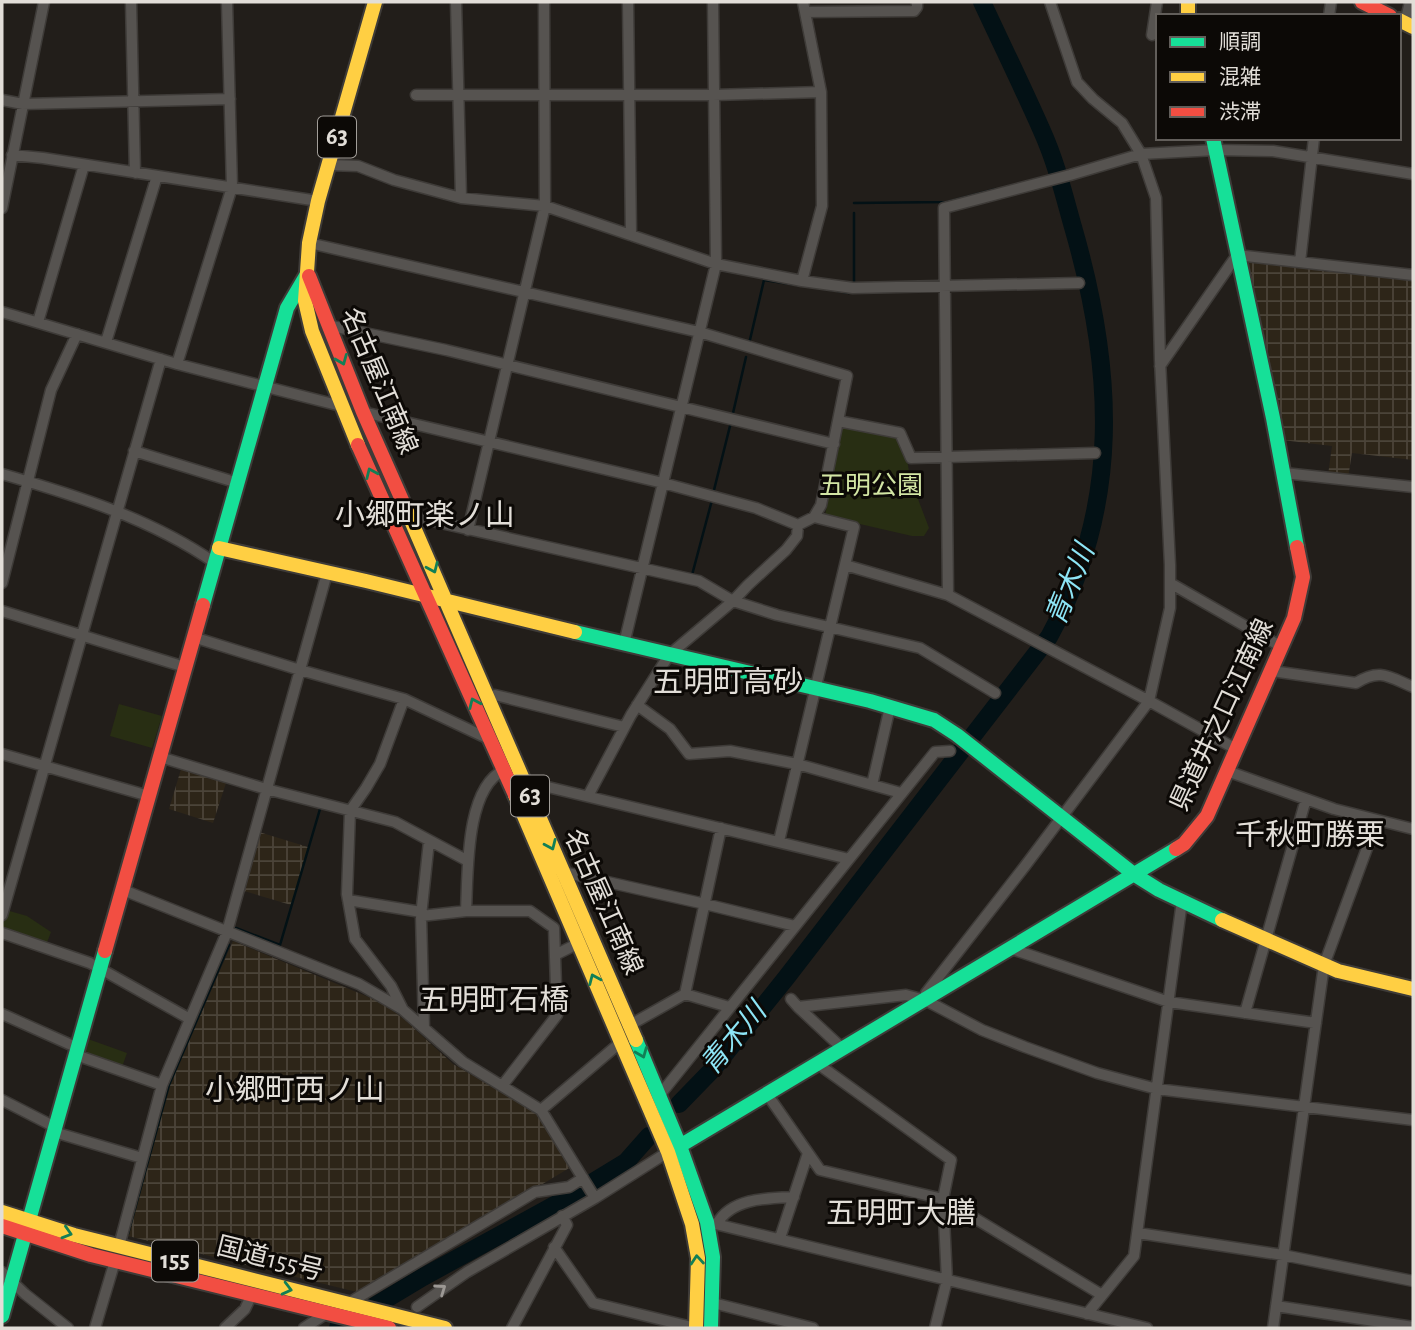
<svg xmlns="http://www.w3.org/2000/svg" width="1415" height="1330" viewBox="0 0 1415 1330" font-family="'Alegreya Sans','Noto Sans JP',sans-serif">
<defs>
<pattern id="industrial-grid" width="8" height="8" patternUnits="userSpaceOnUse" patternTransform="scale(1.75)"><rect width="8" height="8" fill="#2d2518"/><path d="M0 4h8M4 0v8" fill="none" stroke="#4b4439"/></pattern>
</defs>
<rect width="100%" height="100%" fill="#221e1a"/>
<!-- industrial -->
<path fill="url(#industrial-grid)" d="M1244,261l169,18v181l-61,-7 -4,25 -20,-3 4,-29 -50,-6z
M181,769l45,14 -13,40 -44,-14z
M259,832l49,15 -17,58 -50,-15z
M233,941l150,62 23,18 47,43 85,50 11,14 22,39 -210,126 -233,-57 41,-150z"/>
<!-- green -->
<path fill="#282e13" d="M842,427l55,11 10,21 3,19 19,50 -5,8h-12l-87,-20z
M119,704l43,12 -10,32 -42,-12z
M6,910l21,6 24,16 -5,13 -44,-15z
M88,1039l39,14 -5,14 -32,-11 -5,-7z"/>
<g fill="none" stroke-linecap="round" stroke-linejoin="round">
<!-- stream -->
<path stroke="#031115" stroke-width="2.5" d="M854,203l93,-1 49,-13
M854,213v70
M821,288l28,5
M749,344l15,-64 33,5
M733,413l13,-56
M714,490l17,-68
M692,575l20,-75
M236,928l44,17 40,-136
M128,1234l41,-149 60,-140"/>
<!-- river -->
<path stroke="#031115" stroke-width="18" d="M679,1104l33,-34 74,-92 263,-341c73,-133 65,-268 24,-410 -9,-32 -17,-65 -31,-96 -19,-43 -40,-86 -60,-129
M338,1328l85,-51 139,-76 64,-39 23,-26"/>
<!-- street casing -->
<g stroke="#3e3b38" stroke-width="13">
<path id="street" d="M131,2l4,171
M456,2l5,196
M628,2l3,233
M805,12l109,-1 3,-4v-5
M1329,16l2,-14
M1405,23l5,-21
M1152,35l5,-33
M416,95h298l107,-3
M2,100l21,4 207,-5
M12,155l31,3 275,43
M329,165l29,1 36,14 67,18 84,8 171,58 86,17 51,7 226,-5
M2,208l42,-206
M309,243l390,89 148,44 -26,129 -7,12 -16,8 -1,11 -11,14 -38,35 -15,16 -64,54 -38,60 -43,81
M1300,262l14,-124
M802,281l20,-75 -1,-114 -18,-90
M2,312l175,52 164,42
M38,322l46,-157
M327,325l119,25 388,94
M106,342l51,-166
M177,364l55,-177 -5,-185
M1160,366l77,-111 176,20
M363,412l300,71 93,25 42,17
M838,421l62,12 11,25 184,-5
M134,451l104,32
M1284,473l129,14
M2,474c73,21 150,45 213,89
M410,516l289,65 34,20 44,14 143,33 75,45
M468,530l77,-324 -1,-204
M845,565l103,30
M2,583l49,-193 26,-56
M1170,583l112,64
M2,611l183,56
M193,637l107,33 104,29 85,40
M624,644l92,-380 -3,-262
M1272,671l84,12c24,-15 33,-6 57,4
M488,699l7,-4 129,32
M637,705l33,24 19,25 41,-3 67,13 104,29
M1236,749l-87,-48 -201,-106 -4,-387 126,-33 71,-21 75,-4 57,1 140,23
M2,754l147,42
M160,757l106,32 129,33 73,39
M1227,771l107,38 79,20
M524,783h7l318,76
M872,785l18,-78
M779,841l75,-314 -40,-10
M563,872l142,32 90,22
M123,890l236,94 43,25 61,53 78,48 54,88
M348,900l73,12
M466,911c2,-38 -1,-123 38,-141
M2,915l159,-556
M421,916l45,-5h64l24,17 3,87 -55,71
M2,933l88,30 100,56
M1012,949l157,53 147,21
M555,955l24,-12
M685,994l36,-166
M791,999l7,8 108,-12 19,5 57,30 43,17 72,26 60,16 256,31
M925,1000l1,-7 99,-127 124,-165 21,-93v-43l-10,-205 -4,-162 -15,-44 -19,-31 -29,-24 -16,-17 -27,-80
M798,1007l45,42
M402,1008l-11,-22 -36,-47 -8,-45 3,-83 16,-23 14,-24 24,-65
M1245,1013l61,-214
M2,1014l76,34
M630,1025l55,-31 44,13
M424,1028l-3,-112 8,-75
M76,1055l86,30
M818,1064l133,96 -8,39 4,81 -12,48
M767,1094l53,76 123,29 159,96
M659,1096l276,-344 15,-1
M2,1100l53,27
M541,1110l80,-68
M54,1132l88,26
M707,1222l440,106
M717,1224c14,-26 51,-26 77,-27
M1138,1233l145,22 130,26
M780,1238l28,-85
M119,1246l43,-161 65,-153 100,-359
M554,1247l39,56 103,25
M2,1272l23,22 43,34
M713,1303l100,25
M347,1304l188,-112 34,-5 14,-9
M1276,1306l137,21
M417,1307l50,-35 128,-74 73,-46
M1087,1314l47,-58 48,-355
M95,1328l20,-67
M225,1328l20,-19 7,-15
M304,1328l23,-15
M512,1328l55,-103 -5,-9
M1273,1328l51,-363 53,-144"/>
</g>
<!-- fast casing -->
<g stroke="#3e3b38" stroke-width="18">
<path id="fast" d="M1213,138l60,280 24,129
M203,605l84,-297 20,-34
M575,632l295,69 64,19 23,15 178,140 24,15 63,30
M636,1040l44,106 27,76 6,35 -2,71
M673,1150l503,-301
M2,1316l103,-365"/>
</g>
<!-- slow casing -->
<g stroke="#3e3b38" stroke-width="18">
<path id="slow" d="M1188,2v14
M1399,20l14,7
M358,445l-46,-114 -7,-30 4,-58 9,-42 57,-199
M406,509l230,531
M219,548l147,33 209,51
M515,795l153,357 24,72 6,34 -2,70
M1222,920l116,51 75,18
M2,1212l72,23 371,93"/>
</g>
<!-- jam casing -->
<g stroke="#3e3b38" stroke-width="18">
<path id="jam" d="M1362,2l28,14
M309,276l54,136 43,97
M358,445l157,350
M1176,849l8,-5 23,-28 87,-198 9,-41 -6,-30
M105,951l98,-346
M2,1226l89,29 298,73"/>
</g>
<!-- street -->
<use href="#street" stroke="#565350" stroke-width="10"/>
<!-- fast -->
<use href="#fast" stroke="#16e098" stroke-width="14"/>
<!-- slow -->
<use href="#slow" stroke="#ffcf43" stroke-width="14"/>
<!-- jam -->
<use href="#jam" stroke="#f24e42" stroke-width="14"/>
</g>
<!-- one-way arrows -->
<defs><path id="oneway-chevron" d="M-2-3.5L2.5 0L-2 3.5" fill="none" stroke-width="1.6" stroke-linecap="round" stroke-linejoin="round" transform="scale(1.75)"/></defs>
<g stroke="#127f56">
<use href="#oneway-chevron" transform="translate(342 360) rotate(68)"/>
<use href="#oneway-chevron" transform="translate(371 473) rotate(-114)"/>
<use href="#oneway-chevron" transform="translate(433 568) rotate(66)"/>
<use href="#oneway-chevron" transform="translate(474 703) rotate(-114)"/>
<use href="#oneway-chevron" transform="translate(551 845) rotate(66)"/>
<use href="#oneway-chevron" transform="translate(594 979) rotate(-113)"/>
<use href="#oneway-chevron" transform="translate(642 1053) rotate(68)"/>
<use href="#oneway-chevron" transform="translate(67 1233) rotate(17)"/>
<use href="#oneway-chevron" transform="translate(697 1260) rotate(-95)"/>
<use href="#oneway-chevron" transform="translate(287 1289) rotate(14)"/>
</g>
<use stroke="#9c9894" href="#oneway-chevron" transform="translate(441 1289) rotate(-35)"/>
<g text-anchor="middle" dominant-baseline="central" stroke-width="6" stroke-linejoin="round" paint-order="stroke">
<!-- shield labels -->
<g fill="#0c0906" stroke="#a29e99" stroke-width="2">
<rect x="318" y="116.5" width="38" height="41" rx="5"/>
<rect x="511" y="775.5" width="38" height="41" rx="5"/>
<rect x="152" y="1240.5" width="46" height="41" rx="5"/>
</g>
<g font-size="24" font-weight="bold" fill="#e2ded8">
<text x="337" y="137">63</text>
<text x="530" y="796">63</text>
<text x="175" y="1261">155</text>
</g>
<!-- street labels -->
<g font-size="26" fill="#e2ded8" stroke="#0c0906">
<text transform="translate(379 381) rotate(67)">名古屋江南線</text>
<text transform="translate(1222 715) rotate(-65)">県道井之口江南線</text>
<text transform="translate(603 902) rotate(66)">名古屋江南線</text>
<text transform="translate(270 1259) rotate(14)">国道155号</text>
</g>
<!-- park labels -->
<g font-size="26" fill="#d3e6a4" stroke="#0c0906">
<text x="871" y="486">五明公園</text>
</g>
<!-- water labels -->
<g font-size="28" font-style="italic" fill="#8de5f6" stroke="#0c0906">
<text transform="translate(1071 585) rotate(-68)">青木川</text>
<text transform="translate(734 1039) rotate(-50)">青木川</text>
</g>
<!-- quarter labels -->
<g font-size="30" fill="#e2ded8" stroke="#0c0906">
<text x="425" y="516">小郷町楽ノ山</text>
<text x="728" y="683">五明町高砂</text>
<text x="1310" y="836">千秋町勝栗</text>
<text x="494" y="1001">五明町石橋</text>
<text x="295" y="1091">小郷町西ノ山</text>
<text x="901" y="1214">五明町大膳</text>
</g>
</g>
<!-- border -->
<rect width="1415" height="1330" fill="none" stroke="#e2ded8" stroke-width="7"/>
<!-- legend -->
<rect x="1156" y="14" width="245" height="126" fill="#0c0906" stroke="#625e5a" stroke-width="2"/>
<rect x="1170" y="37" width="35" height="10" fill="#16e098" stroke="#625e5a" stroke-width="2"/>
<text x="1219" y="49" font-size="21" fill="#e2ded8">順調</text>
<rect x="1170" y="72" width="35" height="10" fill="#ffcf43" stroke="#625e5a" stroke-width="2"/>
<text x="1219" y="84" font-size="21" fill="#e2ded8">混雑</text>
<rect x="1170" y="107" width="35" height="10" fill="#f24e42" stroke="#625e5a" stroke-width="2"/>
<text x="1219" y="119" font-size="21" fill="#e2ded8">渋滞</text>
</svg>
